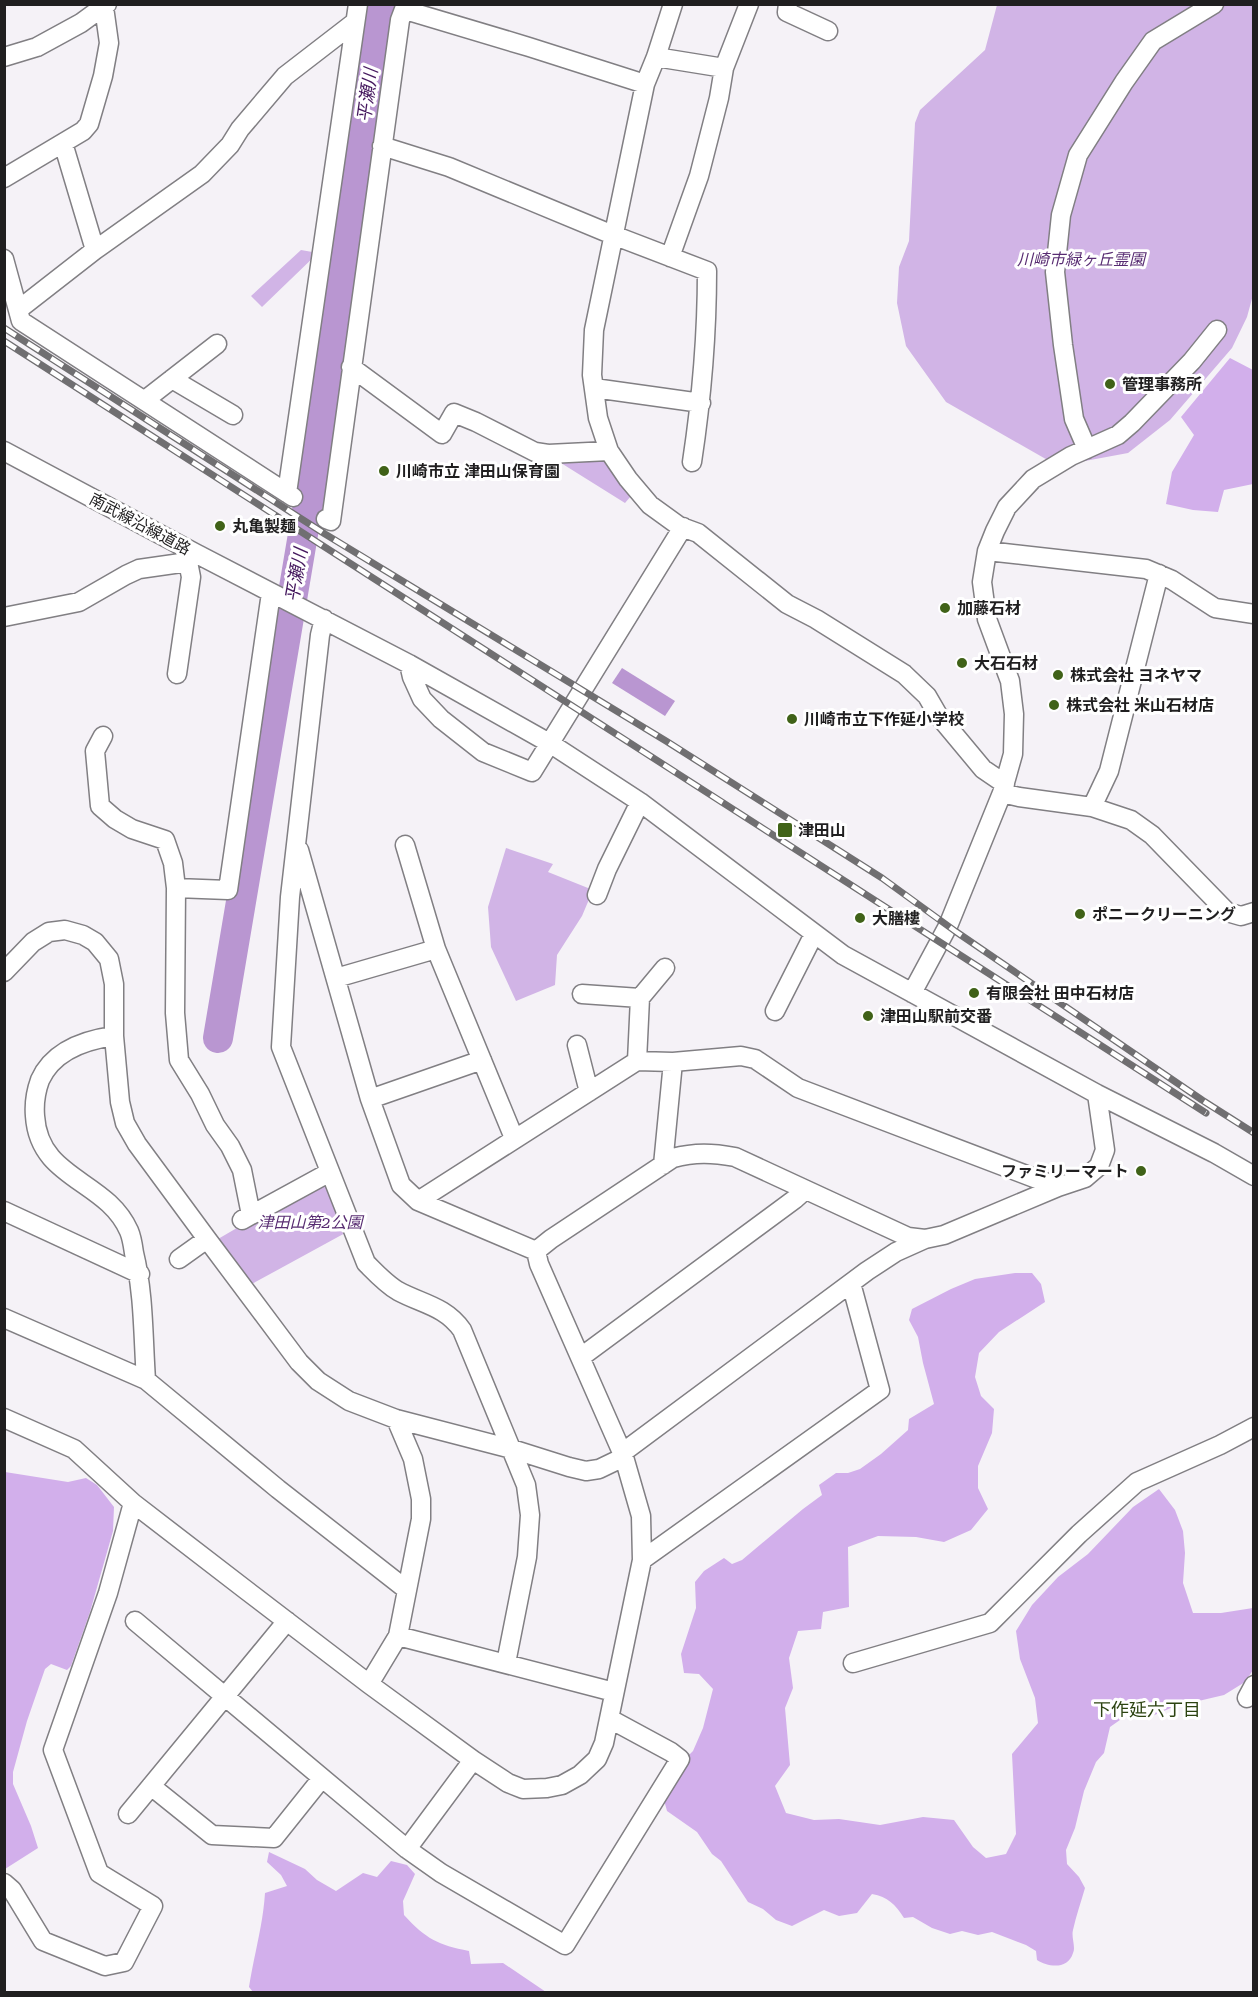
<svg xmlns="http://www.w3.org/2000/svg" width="1258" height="1997" viewBox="0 0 1258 1997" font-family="'Roboto Serif','Noto Sans JP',serif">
<rect width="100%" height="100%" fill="#f5f2f7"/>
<!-- green -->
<path fill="#d1b4e6" d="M997,5h256v290l-6,22 -15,31 -62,72 -42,33 -70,13 -112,-64 -40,-56 -9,-43 2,-36 10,-26 6,-118 5,-13 65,-60z
M301,250l17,3 -56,54 -11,-11z
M602,455l29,41 -6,7 -72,-45z
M506,848l47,16 -5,8 45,18 -11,26 -25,39 -2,30 -39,16 -25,-54 -3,-40z
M320,1186l8,1 19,45 -97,53 -32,-46 24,-14 6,3z"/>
<!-- forest -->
<path fill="#d2afeb" d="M1230,358l23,12v114l-29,6 -6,22 -25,-2 -27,-6 6,-32 22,-37 -13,-18z
M1015,1273h17l9,11 4,18 -46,30 -20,21 -4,24 6,19 13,13 -2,24 -14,33v22l10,21 -17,21 -27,12 -28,-5 -38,-1 -30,11 1,60 -26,5 -2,17 -23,2 -9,27 4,30 -8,20 5,57 -15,21 11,27 28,7 25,-1 41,6 43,-8 31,3 19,27 13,11 20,-4 10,-20 -4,-80 26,-31 -3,-25 -15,-39 -4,-28 16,-26 26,-28 30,-23 45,-47 26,-18 16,21 8,21 2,22 -2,30 10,30h28l32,-5v62l-8,12 -21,13 -51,12 -30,13 -16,-5 -17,12 -6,26 -8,9 -12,29 -9,37 -9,22 1,14 12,13 6,11c-4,14 -9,28 -12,42 -2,7 3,17 0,23 -5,17 -25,14 -36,7l-1,-9 -10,-6 -34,-13 -14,3 -16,-4 -12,3 -18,-6 -19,-11 -9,1c-9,-14 -16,-21 -32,-24l-15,19 -18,3 -15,-6 -32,16 -16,-6 -13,-11 -15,-7 -27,-41 -9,-7 -15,-22 -30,-21 -3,-11 21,-41 8,-8 10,-23 10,-39 -14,-15 -15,-1 -3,-19 15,-46 -1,-26 9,-11 20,-13 8,6 10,-4 61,-51 19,-14 -3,-10 17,-12h12l12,-4 21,-15 27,-24 1,-11 25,-15 -11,-41 -5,-26 -9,-17 3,-11 39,-20 24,-10z
M5,1472l63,10 18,-4 11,7 17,22 -1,24 -23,81 -19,54 -4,4 -16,-6 -6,5 -18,52 -14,51v12l18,42 7,22 -33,21z
M269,1852l36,17 12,11 19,11 27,-18 14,4 14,-16 16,4 8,9 -12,27 1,14c22,24 34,30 65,36l2,13 32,-1 43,29h-293l-4,-5c5,-32 14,-62 16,-94l22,-7 -6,-11 -14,-13z"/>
<!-- water -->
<path fill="#b996d1" d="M622,668l53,33 -10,15 -53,-33z"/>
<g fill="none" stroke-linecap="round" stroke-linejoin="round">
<!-- river -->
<path stroke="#b996d1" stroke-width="30" d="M218,1038l95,-563 67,-471"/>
<!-- minor casing -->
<g stroke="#817f83" stroke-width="21">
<path id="minor" d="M673,4l-17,53 -11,27 -51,246 -2,45 6,43 11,33 19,28 22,26 29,21 19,7 89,71 29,15 88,55 23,22 11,19 45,54 22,15
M788,4l-1,8 41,19
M405,10l124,37 116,37
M4,57l33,-10 44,-24 26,-19
M656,57l68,11
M63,143l32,107
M382,146l67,21 164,68 94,36c0,66 -5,125 -15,191
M4,178l79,-47 6,-7 14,-48 6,-33 -5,-36
M670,257l29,-81 20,-78 5,-30 25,-64
M4,259l17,62 272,176
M18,310l77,-60 107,-76 28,-29 10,-16 45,-53 70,-54
M351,367l91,67 12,-21 22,9 59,30 13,2 61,-3
M172,379l61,36
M594,388l107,15
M145,400l72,-56
M1087,449l-13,-30 -11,-74 -8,-73 6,-57 17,-60 46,-73 29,-41 61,-37
M4,451l191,102 214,111 142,80 89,58 203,153 254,139 117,59 40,23
M287,493l71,-489
M326,519l5,2 69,-501 6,-16
M987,551l159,18 26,11 43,28 39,6
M4,617l75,-15 47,-27 13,-6 49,-7
M324,619l-4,16 -30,262 -9,150 85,216c10,10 20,21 32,28 24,13 47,15 64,39l64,155 4,30 -3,42 -21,106
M409,664l3,13 10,22 19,20 42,33 49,20 151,-245
M177,674l14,-97 -3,-15 7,-9
M103,736l-8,15 5,55 15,13 17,10 33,11 8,23 3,25 -1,125 4,47 21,34 15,31 15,21 12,24 9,45
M1002,793l17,4 73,10 39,13 21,15 75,77 14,4 13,-4
M1092,807l17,-36 50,-197
M405,845l31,104 78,189
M299,850l71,249 31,86 17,16 118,50
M176,888l52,2 43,-297
M597,895l10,-26 33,-67
M4,972l29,-30 16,-10 16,-2 18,5 12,7 14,17 5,25v52l6,66 5,21 12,21 70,95 92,123 19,19 31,20 47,18 116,30 57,18 17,4 13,-2 25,-12
M336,978l100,-29
M912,993l36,-67 54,-133 11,-39 1,-40 -4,-33 -23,-62 -5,-37 5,-31 8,-20 12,-24 26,-28 38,-23 47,-21 14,-12 60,-62 25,-31
M582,994l58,4
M775,1011l39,-77
M114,1036c-29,4 -61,15 -74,44 -4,11 -6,24 -5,36 4,64 71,63 94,115 3,7 4,15 5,22 10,41 9,84 12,127
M577,1045l12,47
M637,1061l3,-63 25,-30
M370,1099l112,-39
M663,1165l10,-103
M418,1201l219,-140 36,1 68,-6 14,3 43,29 260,99
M4,1211l136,63
M242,1220l88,-48
M179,1259l28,-20
M4,1318l142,62 132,109 129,101
M581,1357l214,-158 10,-9
M4,1418l70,31 59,54 113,87 123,94 104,76 35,23 15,6 24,-1 15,-3 18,-10 17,-16 7,-16 38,-183 -1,-44 -17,-59 -85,-193 -3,-13 15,-12 122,-81c22,-6 40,-5 62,-1l173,80 17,2 19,-4 114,-48 27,-9 14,-12 6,-16 -8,-56
M622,1453l245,-182 29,-19 29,-13
M642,1560l238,-170 -29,-107
M135,1621l272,228 34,24 124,72 115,-186 -9,-7 -61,-33
M398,1636l216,56
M853,1663l137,-40 89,-89 58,-52 83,-37 34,-18
M369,1684l29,-48 23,-117v-20l-8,-40 -17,-40
M1247,1698l7,-13
M151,1786l61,49 62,3 48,-60
M128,1814l159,-193
M407,1849l66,-89
M4,1883l8,7 31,51 62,25 19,-4 29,-56 -54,-33 -46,-123 55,-157 25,-90"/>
</g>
<!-- minor -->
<use href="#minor" stroke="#fff" stroke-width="18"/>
<!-- rail casing -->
<g stroke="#706f71" stroke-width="7">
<path id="rail" d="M4,328l321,206 341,207 216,137 73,53 247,169 52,33
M4,341l1202,772"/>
</g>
<!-- rail -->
<use href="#rail" stroke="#fff" stroke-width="4.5" stroke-dasharray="14" stroke-linecap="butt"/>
</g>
<!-- markers -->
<g fill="#406218" stroke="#fff" stroke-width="2">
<circle cx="1110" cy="384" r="6"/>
<circle cx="384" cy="471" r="6"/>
<circle cx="220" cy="526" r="6"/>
<circle cx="945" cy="608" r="6"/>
<circle cx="962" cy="663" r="6"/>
<circle cx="1058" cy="675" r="6"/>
<circle cx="1054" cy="705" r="6"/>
<circle cx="792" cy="719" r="6"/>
<rect x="777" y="822" width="16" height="16" rx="3"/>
<circle cx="1080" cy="914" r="6"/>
<circle cx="860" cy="918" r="6"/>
<circle cx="974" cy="993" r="6"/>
<circle cx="868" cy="1016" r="6"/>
<circle cx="1141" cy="1171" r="6"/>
</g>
<g text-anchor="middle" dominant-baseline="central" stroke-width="6" stroke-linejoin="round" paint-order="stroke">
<!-- park labels -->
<g font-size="16" font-style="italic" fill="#582c72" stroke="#fff">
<text x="1081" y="259">川崎市緑ヶ丘霊園</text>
<text x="310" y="1222">津田山第2公園</text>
</g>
<!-- poi labels -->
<g font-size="16" font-weight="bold" fill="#201f20" stroke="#fff" text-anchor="start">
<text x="1122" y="384">管理事務所</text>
<text x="396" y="471">川崎市立 津田山保育園</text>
<text x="232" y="526">丸亀製麺</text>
<text x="957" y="608">加藤石材</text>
<text x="974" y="663">大石石材</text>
<text x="1070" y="675">株式会社 ヨネヤマ</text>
<text x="1066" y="705">株式会社 米山石材店</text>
<text x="804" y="719">川崎市立下作延小学校</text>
<text x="798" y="830">津田山</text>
<text x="1092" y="914">ポニークリーニング</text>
<text x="872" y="918">大膳樓</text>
<text x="986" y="993">有限会社 田中石材店</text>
<text x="880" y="1016">津田山駅前交番</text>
<text x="1129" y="1171" text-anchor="end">ファミリーマート</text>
</g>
<!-- street labels -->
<g font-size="16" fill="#201f20" stroke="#fff">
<text transform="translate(140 524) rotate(28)">南武線沿線道路</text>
</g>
<!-- water labels -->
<g font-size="18" font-style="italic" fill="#45185e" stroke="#fff">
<text transform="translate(367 95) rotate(-82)">平瀬川</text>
<text transform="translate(296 575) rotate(-80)">平瀬川</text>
</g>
<!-- neighbourhood labels -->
<g font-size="18" fill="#2c4311" stroke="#fff">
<text x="1147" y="1709">下作延六丁目</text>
</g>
</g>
<!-- border -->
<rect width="1258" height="1997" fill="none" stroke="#201f20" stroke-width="12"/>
</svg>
